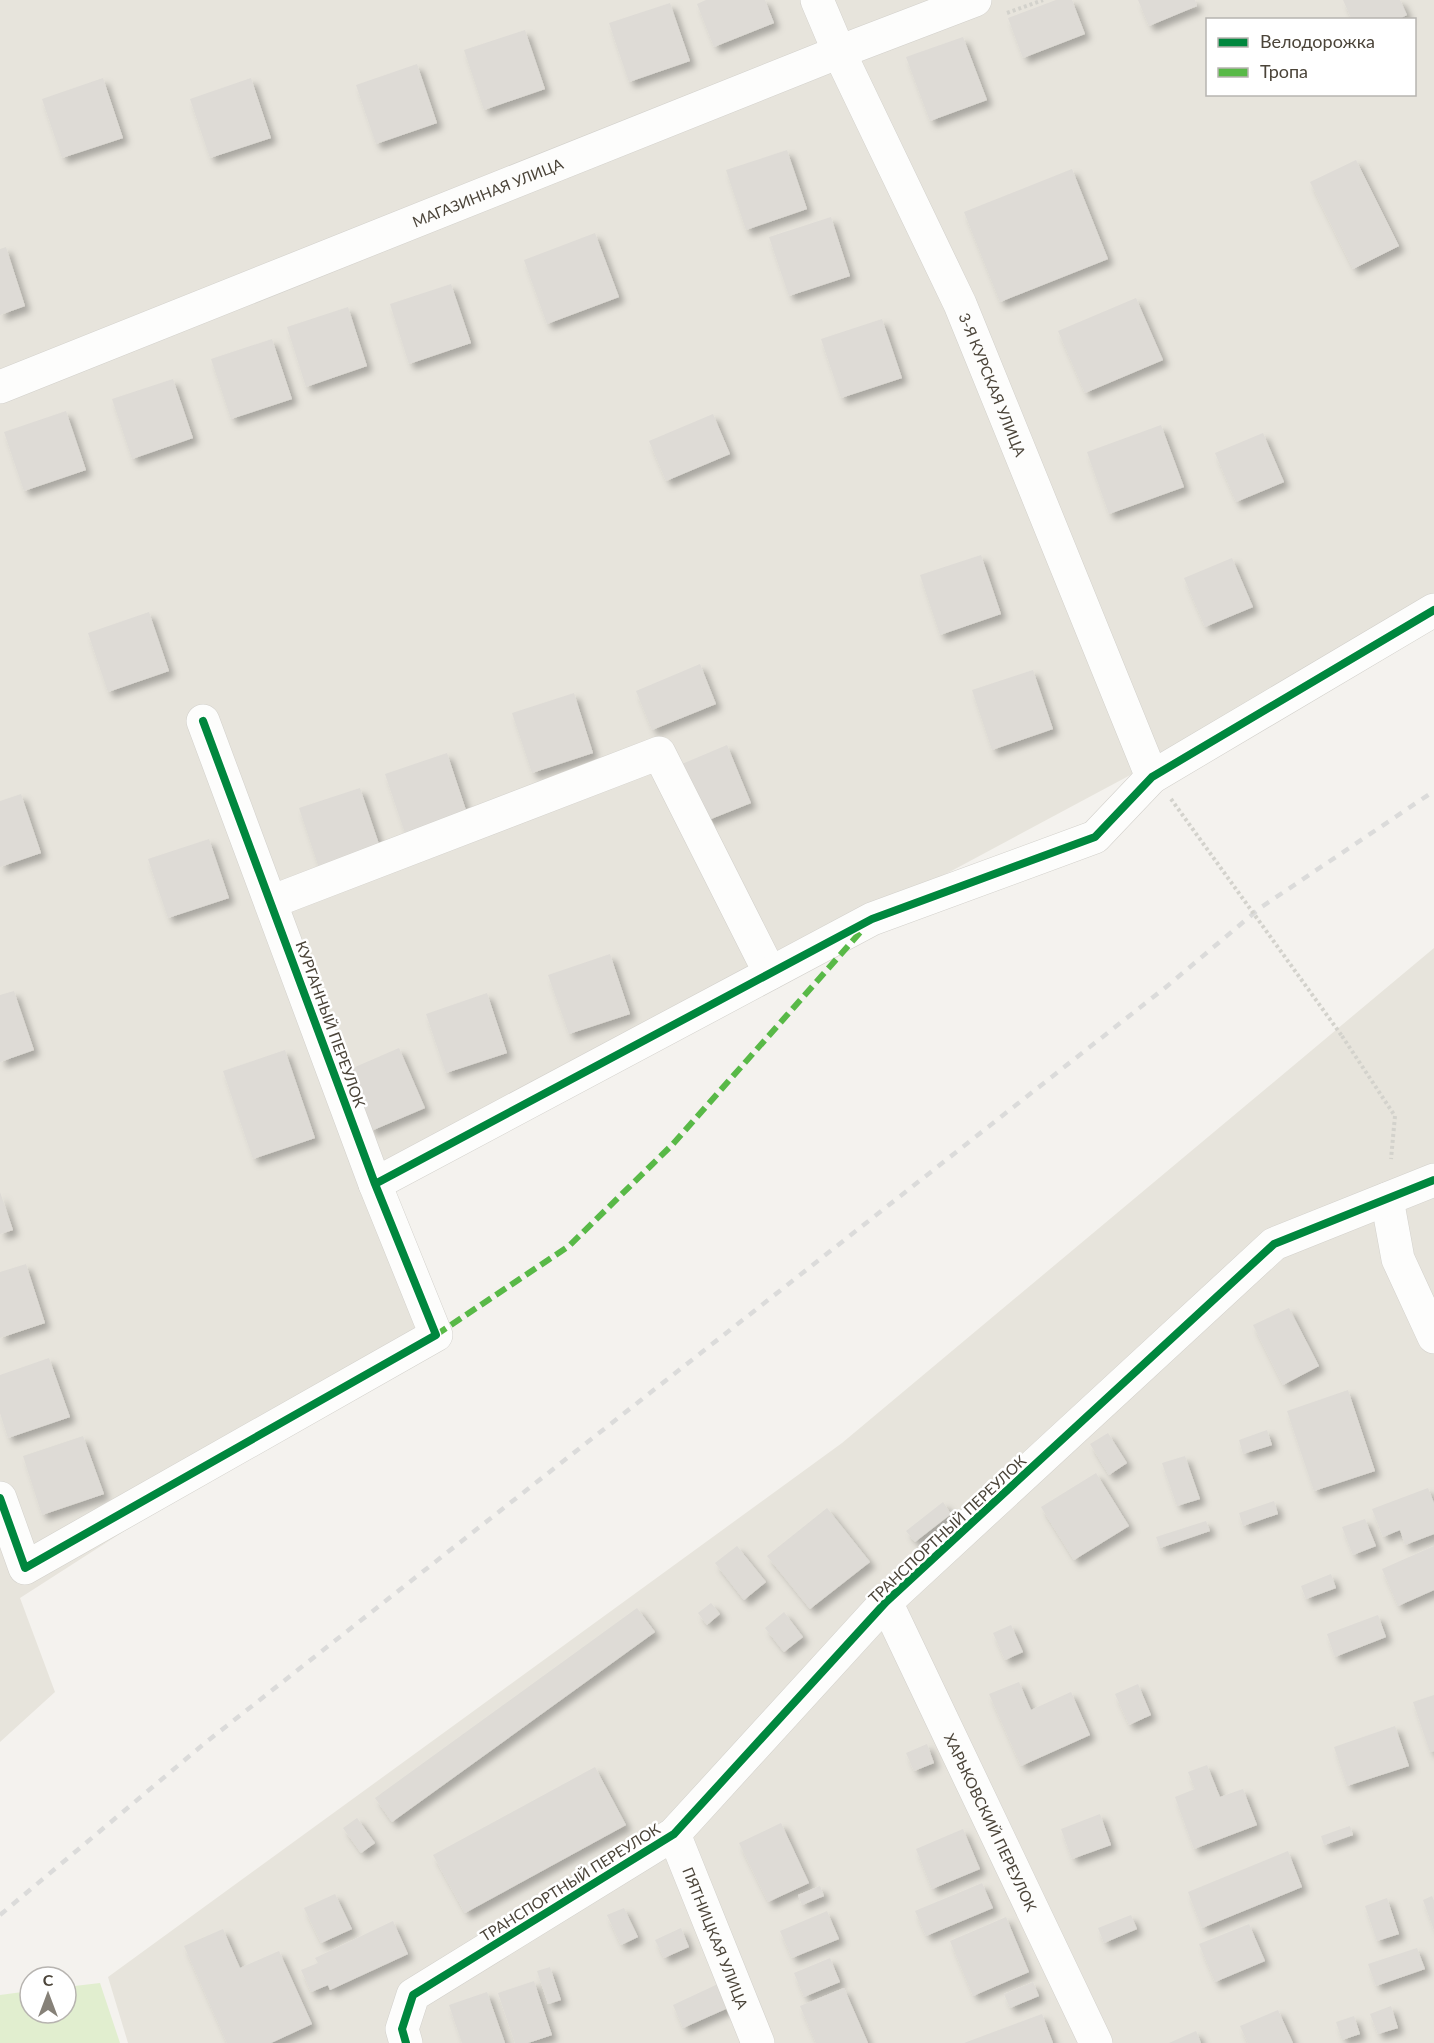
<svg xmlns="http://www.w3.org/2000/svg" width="1434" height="2043" viewBox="0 0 1434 2043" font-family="Lato,sans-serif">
<defs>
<filter id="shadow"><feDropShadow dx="5.5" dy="5.5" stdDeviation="3" flood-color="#0004"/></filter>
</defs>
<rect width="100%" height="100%" fill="#f4f2ee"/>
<!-- residential -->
<path fill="#e7e4dc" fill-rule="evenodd" d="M0,0h1434v605l-298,167 -767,411 62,151 -411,264 35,94 -55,50zM1208,20h206v74h-206z
M1434,948v1095h-1306l-20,-66 734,-534z"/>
<!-- green -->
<path fill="#e1eecf" d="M100,1983l20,60h-120v-48l30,-4v22h36v-26z"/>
<!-- building -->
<path fill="#dedbd6" filter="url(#shadow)" d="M706,0h59l9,23 -60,24 -17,-43z
M1056,0h16l13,34 -62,24 -15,-40z
M1138,0h57l2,6 -48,20z
M1343,0h57l7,15 -10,5h-45z
M670,3l20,58 -61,21 -20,-59z
M525,30l20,59 -61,21 -20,-60z
M963,37l24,63 -57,21 -24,-64z
M417,64l20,59 -61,21 -20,-59z
M103,78l20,60 -61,20 -20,-59z
M251,78l20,60 -61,20 -20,-59z
M787,150l20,59 -61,21 -20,-60z
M1356,160l43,86 -46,23 -43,-87z
M1072,169l36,90 -108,43 -36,-90z
M831,217l19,59 -61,20 -20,-59z
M595,233l24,64 -72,27 -23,-64z
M6,247l19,59 -25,9v-66z
M451,284l20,59 -62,21 -19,-60z
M1136,298l27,62 -78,33 -27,-62z
M348,307l19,59 -61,21 -19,-60z
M882,319l20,59 -61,20 -20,-59z
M272,339l20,60 -61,20 -20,-60z
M173,379l20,59 -61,21 -20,-60z
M66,411l20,59 -62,21 -20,-59z
M713,414l17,40 -64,27 -17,-40z
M1161,425l23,62 -75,27 -22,-62z
M1263,433l21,49 -48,20 -21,-49z
M981,555l20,59 -61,21 -20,-60z
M1232,558l21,49 -48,20 -21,-49z
M149,612l20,59 -61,21 -20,-59z
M700,664l16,40 -64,26 -16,-39z
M1033,670l20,59 -61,21 -20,-60z
M574,693l19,60 -61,20 -20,-60z
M727,745l24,58 -45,18 -24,-57z
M447,753l20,60 -62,20 -20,-59z
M360,788l20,59 -61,21 -20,-60z
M21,794l20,59 -41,14v-66z
M209,839l20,59 -61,20 -20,-59z
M610,954l20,60 -61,20 -21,-59z
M14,991l20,59 -34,12v-67z
M487,993l20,60 -61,20 -20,-59z
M399,1048l26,60 -54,23 -25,-60z
M285,1050l30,88 -62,21 -30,-88z
M0,1192l13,38 -13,4z
M26,1264l19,59 -45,15v-66z
M1289,1308l30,58 -36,19 -30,-60z
M49,1358l21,59 -62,21 -8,-25v-38z
M1348,1390l27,81 -61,20 -27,-80z
M1267,1430l5,15 -29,9 -4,-14z
M1108,1433l19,30 -18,12 -19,-31z
M83,1436l21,58 -62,21 -19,-59z
M1185,1456l15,43 -23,7 -15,-43z
M1096,1473l33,53 -55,34 -33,-53z
M1428,1488l6,15v31l-29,11 -5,-15 -17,7 -11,-28z
M1274,1501l4,13 -35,12 -4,-13z
M943,1502l8,12 -36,28 -9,-11z
M827,1508l43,54 -60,47 -43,-53z
M1365,1519l11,27 -23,9 -11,-28z
M1206,1521l4,10 -50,17 -4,-11z
M737,1546l29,36 -22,18 -29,-37z
M1434,1546v44l-36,16 -16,-37z
M1331,1574l5,14 -30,11 -5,-13z
M711,1603l9,11 -13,11 -9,-12z
M637,1608l18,24 -263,190 -17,-24z
M784,1612l19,25 -19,15 -19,-24z
M1378,1615l8,22 -51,20 -8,-23z
M1011,1625l12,27 -18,8 -12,-27z
M1019,1682l12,28 40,-18 19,43 -69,31 -32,-72z
M1138,1684l13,31 -22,10 -14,-31z
M1434,1695v56l-4,1 -17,-50z
M1395,1726l14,40 -62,20 -13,-39z
M927,1744l7,19 -20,8 -8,-18z
M1207,1765l13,32 23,-8 14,36 -63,24 -19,-52 20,-8 -7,-17z
M595,1767l31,58 -161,88 -32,-58z
M1100,1814l11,31 -39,14 -11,-30z
M357,1818l18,25 -14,10 -18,-25z
M781,1823l28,60 -41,19 -29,-59z
M1350,1826l3,9 -29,10 -3,-9z
M963,1829l17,40 -48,20 -16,-40z
M1288,1851l14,36 -100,41 -14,-36z
M982,1883l11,25 -67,28 -11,-25z
M820,1886l4,10 -22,9 -4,-10z
M335,1894l17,35 -31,14 -17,-35z
M1432,1896l2,5v29l-11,-30z
M1387,1898l12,36 -22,7 -12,-35z
M624,1908l14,29 -17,8 -14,-30z
M827,1911l12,28 -47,19 -12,-27z
M1131,1915l6,14 -33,14 -6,-15z
M1006,1917l23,55 -56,24 -23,-55z
M393,1921l15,33 -78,36 -2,-5 -17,7 -10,-22 17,-7 -3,-5z
M1249,1924l16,37 -50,21 -16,-38z
M681,1928l8,19 -25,11 -9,-18z
M223,1929l17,39 39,-17 33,73 -41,19h-44l-43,-97z
M1417,1948l8,21 -49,17 -8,-22z
M830,1958l10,24 -36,15 -10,-24z
M550,1967l11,33 -13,4 -11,-33z
M534,1981l18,54 -24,8h-13l-17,-50z
M1033,1982l6,14 -29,12 -6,-14z
M718,1984l10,24 -45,20 -10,-23z
M844,1988l24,55h-52l-16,-37z
M487,1992l18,51h-43l-13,-38z
M1391,2006l7,22 -20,6 -8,-20z
M1278,2010l15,33h-45l-8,-17z
M1042,2014l11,29h-89z
M1354,2016l6,18 -18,6 -6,-18z
M1196,2031l5,12h-32z"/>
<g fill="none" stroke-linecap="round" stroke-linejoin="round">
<!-- minor casing -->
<g stroke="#d2d0cb" stroke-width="34">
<g id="minor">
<path id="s1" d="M817,0l22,52 121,252 192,473"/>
<path id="s2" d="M0,387l839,-335 136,-52"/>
<path d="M271,902l388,-149 111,220"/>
<path d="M375,1184l497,-265 223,-82 57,-60 282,-167"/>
<path d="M1387,1199l11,60 36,78"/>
<path d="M0,1498l25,70 411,-233 -61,-151 -172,-463"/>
<path id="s3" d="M886,1602l210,441"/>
<path id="s4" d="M674,1834l84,209"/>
<path d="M406,2043l-4,-14 11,-34 261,-161 212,-232 388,-358 160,-64"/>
</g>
</g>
<!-- path -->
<path stroke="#d3d2cc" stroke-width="4" stroke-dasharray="3 3" stroke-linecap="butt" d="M1007,13l36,-13
M1342,1036l53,80 -4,43"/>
<!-- minor -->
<use href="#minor" stroke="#fdfdfc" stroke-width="33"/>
<!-- rail -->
<path stroke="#dbdbda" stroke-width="4.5" stroke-dasharray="8 8" stroke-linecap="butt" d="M0,1915l205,-172 961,-756 94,-79 174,-117"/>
<!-- path-bridge -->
<path stroke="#d3d2cc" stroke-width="4" stroke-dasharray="3 3" stroke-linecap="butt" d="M1171,799l171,237"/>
<!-- quiet -->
<path stroke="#58b947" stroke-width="6" stroke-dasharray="12 6" stroke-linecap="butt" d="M436,1335l133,-89 104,-102 191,-216"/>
<!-- cycleway casing -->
<g stroke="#fff" stroke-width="11">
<path id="cycleway" d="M375,1184l497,-265 223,-82 57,-60 282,-167
M0,1498l25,70 411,-233 -61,-151 -172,-463
M406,2043l-4,-14 11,-34 261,-161 212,-232 388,-358 160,-64"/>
</g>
<!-- cycleway -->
<use href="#cycleway" stroke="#00873e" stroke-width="8"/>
</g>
<g text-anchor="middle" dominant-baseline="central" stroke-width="5" stroke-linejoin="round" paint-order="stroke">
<!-- street labels -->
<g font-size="15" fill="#4b4439" stroke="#fff">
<text stroke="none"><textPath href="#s2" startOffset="525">МАГАЗИННАЯ УЛИЦА</textPath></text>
<text stroke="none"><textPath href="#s1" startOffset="423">3-Я КУРСКАЯ УЛИЦА</textPath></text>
<text transform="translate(331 1024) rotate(70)">КУРГАННЫЙ ПЕРЕУЛОК</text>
<text transform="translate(947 1529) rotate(-43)">ТРАНСПОРТНЫЙ ПЕРЕУЛОК</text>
<text stroke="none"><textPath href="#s3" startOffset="244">ХАРЬКОВСКИЙ ПЕРЕУЛОК</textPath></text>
<text transform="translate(570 1882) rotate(-32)">ТРАНСПОРТНЫЙ ПЕРЕУЛОК</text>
<text stroke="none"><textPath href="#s4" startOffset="112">ПЯТНИЦКАЯ УЛИЦА</textPath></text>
</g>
</g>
<!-- legend -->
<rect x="1206" y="18" width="210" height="78" fill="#ffffff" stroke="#b7b4b0" stroke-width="1.5"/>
<rect x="1218" y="38" width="30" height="9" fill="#00873e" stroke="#b7b4b0" stroke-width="1.5"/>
<text x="1260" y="48" font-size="18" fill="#4b4439">Велодорожка</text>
<rect x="1218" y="68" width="30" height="9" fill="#58b947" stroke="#b7b4b0" stroke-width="1.5"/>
<text x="1260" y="78" font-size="18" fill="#4b4439">Тропа</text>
<!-- north arrow -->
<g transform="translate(48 1995)"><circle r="28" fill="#ffffff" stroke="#b7b4b0" stroke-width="1.5"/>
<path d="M0-4.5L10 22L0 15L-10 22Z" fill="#868178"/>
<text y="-9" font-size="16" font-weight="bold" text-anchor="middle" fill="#4b4439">С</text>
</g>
</svg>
